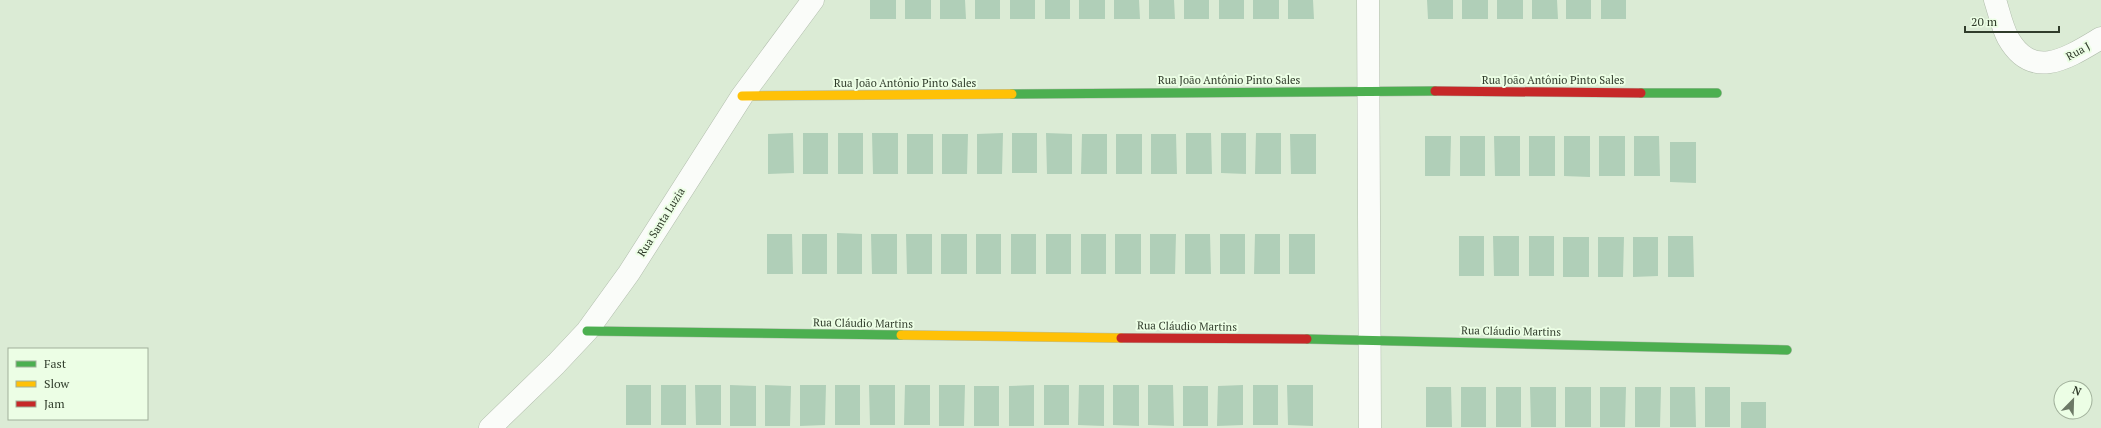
<svg xmlns="http://www.w3.org/2000/svg" width="2101" height="428" viewBox="0 0 2101 428" font-family="'PT Serif',serif">
<rect width="100%" height="100%" fill="#dbebd5"/>
<!-- building -->
<path fill="#b0cfb8" d="M870,0h26v19h-26z
M905,0h26v19h-26z
M940,0h25l1,19h-26z
M975,0h25v19h-25z
M1010,0h25v19h-25z
M1045,0h25v19h-25z
M1079,0h26v19h-26z
M1114,0h25l1,19h-26z
M1149,0h25l1,19h-26z
M1184,0h25v19h-25z
M1219,0h25v19h-25z
M1253,0h26v19h-26z
M1288,0h25l1,19h-26z
M1427,0h26v19h-25z
M1462,0h26v19h-26z
M1497,0h26v19h-26z
M1532,0h25l1,19h-26z
M1566,0h25v19h-25z
M1601,0h25v19h-25z
M793,133l1,40 -26,1v-40z
M803,133h25v41h-25z
M838,133h25v41h-25z
M872,133h26v41h-25z
M1003,133l-1,41h-25v-40z
M1012,133h25v40h-25z
M1046,133l26,1v40h-25z
M1186,133h25l1,41h-26z
M1221,133h25v41l-25,-1z
M1256,133h25v41h-26z
M907,134h26v40h-26z
M942,134h26l-1,40h-25z
M1082,134h25v40h-26z
M1116,134h26v40h-26z
M1151,134h25l1,40h-26z
M1290,134h26v40h-25z
M1425,136h26l-1,40h-25z
M1460,136h25v40h-25z
M1494,136h26v40h-25z
M1529,136h26v40h-26z
M1564,136h26v41l-26,-1z
M1599,136h26v40h-26z
M1634,136h25l1,40h-26z
M1670,142h26v41l-26,-1z
M837,233l25,1v40h-25z
M767,234h25l1,40h-26z
M802,234h25v40h-25z
M871,234h26v40h-25z
M906,234h26v40h-25z
M941,234h26v40h-26z
M976,234h25v40h-25z
M1011,234h25v40h-25z
M1046,234h25v40h-25z
M1081,234h25v40h-25z
M1115,234h26v40h-26z
M1150,234h26l-1,40h-25z
M1185,234h25l1,40h-26z
M1220,234h25v40h-25z
M1255,234h25v40h-26z
M1289,234h26v40h-26z
M1459,236h25v40h-25z
M1493,236h26v40h-25z
M1529,236h25v40h-25z
M1668,236h25l1,41h-26z
M1563,237h26v40h-26z
M1598,237h26l-1,40h-25z
M1633,237h25v39l-25,1z
M626,385h25v40h-25z
M661,385h25v40h-25z
M695,385h26v40h-25z
M730,385l26,1v40h-26z
M765,385l26,1 -1,40h-25z
M800,385h26l-1,40 -25,1z
M835,385h25v40h-25z
M869,385h26v40h-25z
M905,385h25v40h-26z
M939,385h26l-1,41h-25z
M1034,385v41h-25v-40z
M1044,385h25v40h-25z
M1079,385h25v41l-26,-1z
M1113,385h26v41l-26,-1z
M1148,385h25l1,41 -26,-1z
M1243,385v40l-26,1 1,-40z
M1253,385h25v40h-25z
M1287,385h26v41l-25,-1z
M974,386h25v40h-25z
M1183,386h25v40h-25z
M1426,387h25l1,40h-26z
M1461,387h25v40h-25z
M1496,387h25v40h-25z
M1530,387h26v40h-25z
M1565,387h26v40h-26z
M1600,387h26l-1,40h-25z
M1635,387h26l-1,40h-25z
M1670,387h25l1,40h-26z
M1705,387h25v40h-25z
M1741,402h25v26h-25z"/>
<g fill="none" stroke-linecap="round" stroke-linejoin="round">
<!-- street casing -->
<g stroke="#b1bdac" stroke-width="23">
<path id="street" d="M1368,0l2,428
M1995,0c4,12 7,27 13,38 25,44 61,19 93,0
M490,428l66,-64 31,-33 42,-58 113,-177 71,-96"/>
</g>
<!-- fast casing -->
<g stroke="#b1bdac" stroke-width="10">
<path id="fast" d="M1641,93h76
M1012,94l423,-3
M587,331l314,4
M1307,339l480,11"/>
</g>
<!-- slow casing -->
<g stroke="#b1bdac" stroke-width="10">
<path id="slow" d="M742,96l270,-2
M901,335l220,3"/>
</g>
<!-- jam casing -->
<g stroke="#b1bdac" stroke-width="10">
<path id="jam" d="M1435,91l206,2
M1121,338l186,1"/>
</g>
<!-- street -->
<use href="#street" stroke="#fafcf9" stroke-width="22"/>
<!-- fast -->
<use href="#fast" stroke="#4caf50" stroke-width="9"/>
<!-- slow -->
<use href="#slow" stroke="#ffc107" stroke-width="9"/>
<!-- jam -->
<use href="#jam" stroke="#c62828" stroke-width="9"/>
</g>
<g text-anchor="middle" dominant-baseline="central" stroke-width="4" stroke-linejoin="round" paint-order="stroke">
<!-- street labels -->
<g font-size="11" fill="#303c2b" stroke="#ecfee5">
<text transform="translate(2078 51) rotate(-29)">Rua J</text>
<text x="1229" y="80">Rua João Antônio Pinto Sales</text>
<text x="1553" y="80">Rua João Antônio Pinto Sales</text>
<text x="905" y="83">Rua João Antônio Pinto Sales</text>
<text transform="translate(661 222) rotate(-58)">Rua Santa Luzia</text>
<text transform="translate(863 323) rotate(1)">Rua Cláudio Martins</text>
<text transform="translate(1187 326) rotate(1)">Rua Cláudio Martins</text>
<text transform="translate(1511 331) rotate(1)">Rua Cláudio Martins</text>
</g>
</g>
<!-- legend -->
<rect x="8" y="348" width="140" height="72" fill="#ecfee5" stroke="#a1b09b"/>
<rect x="16" y="361" width="20" height="6" fill="#4caf50" stroke="#a1b09b"/>
<text x="44" y="368" font-size="12" fill="#303c2b">Fast</text>
<rect x="16" y="381" width="20" height="6" fill="#ffc107" stroke="#a1b09b"/>
<text x="44" y="388" font-size="12" fill="#303c2b">Slow</text>
<rect x="16" y="401" width="20" height="6" fill="#c62828" stroke="#a1b09b"/>
<text x="44" y="408" font-size="12" fill="#303c2b">Jam</text>
<!-- north arrow -->
<g transform="translate(2073 400) rotate(23)"><circle r="19" fill="#ecfee5" stroke="#a1b09b"/>
<path d="M0-3L7 15L0 10L-7 15Z" fill="#6c7966"/>
<text y="-6" font-size="11" font-weight="bold" text-anchor="middle" fill="#303c2b">N</text>
</g>
<!-- scale -->
<path d="M1965 26v6h94v-6" fill="none" stroke="#303c2b" stroke-width="2"/>
<text x="1971" y="26" font-size="12" fill="#303c2b" stroke="#ecfee5" stroke-width="3" paint-order="stroke">20 m</text>
</svg>
